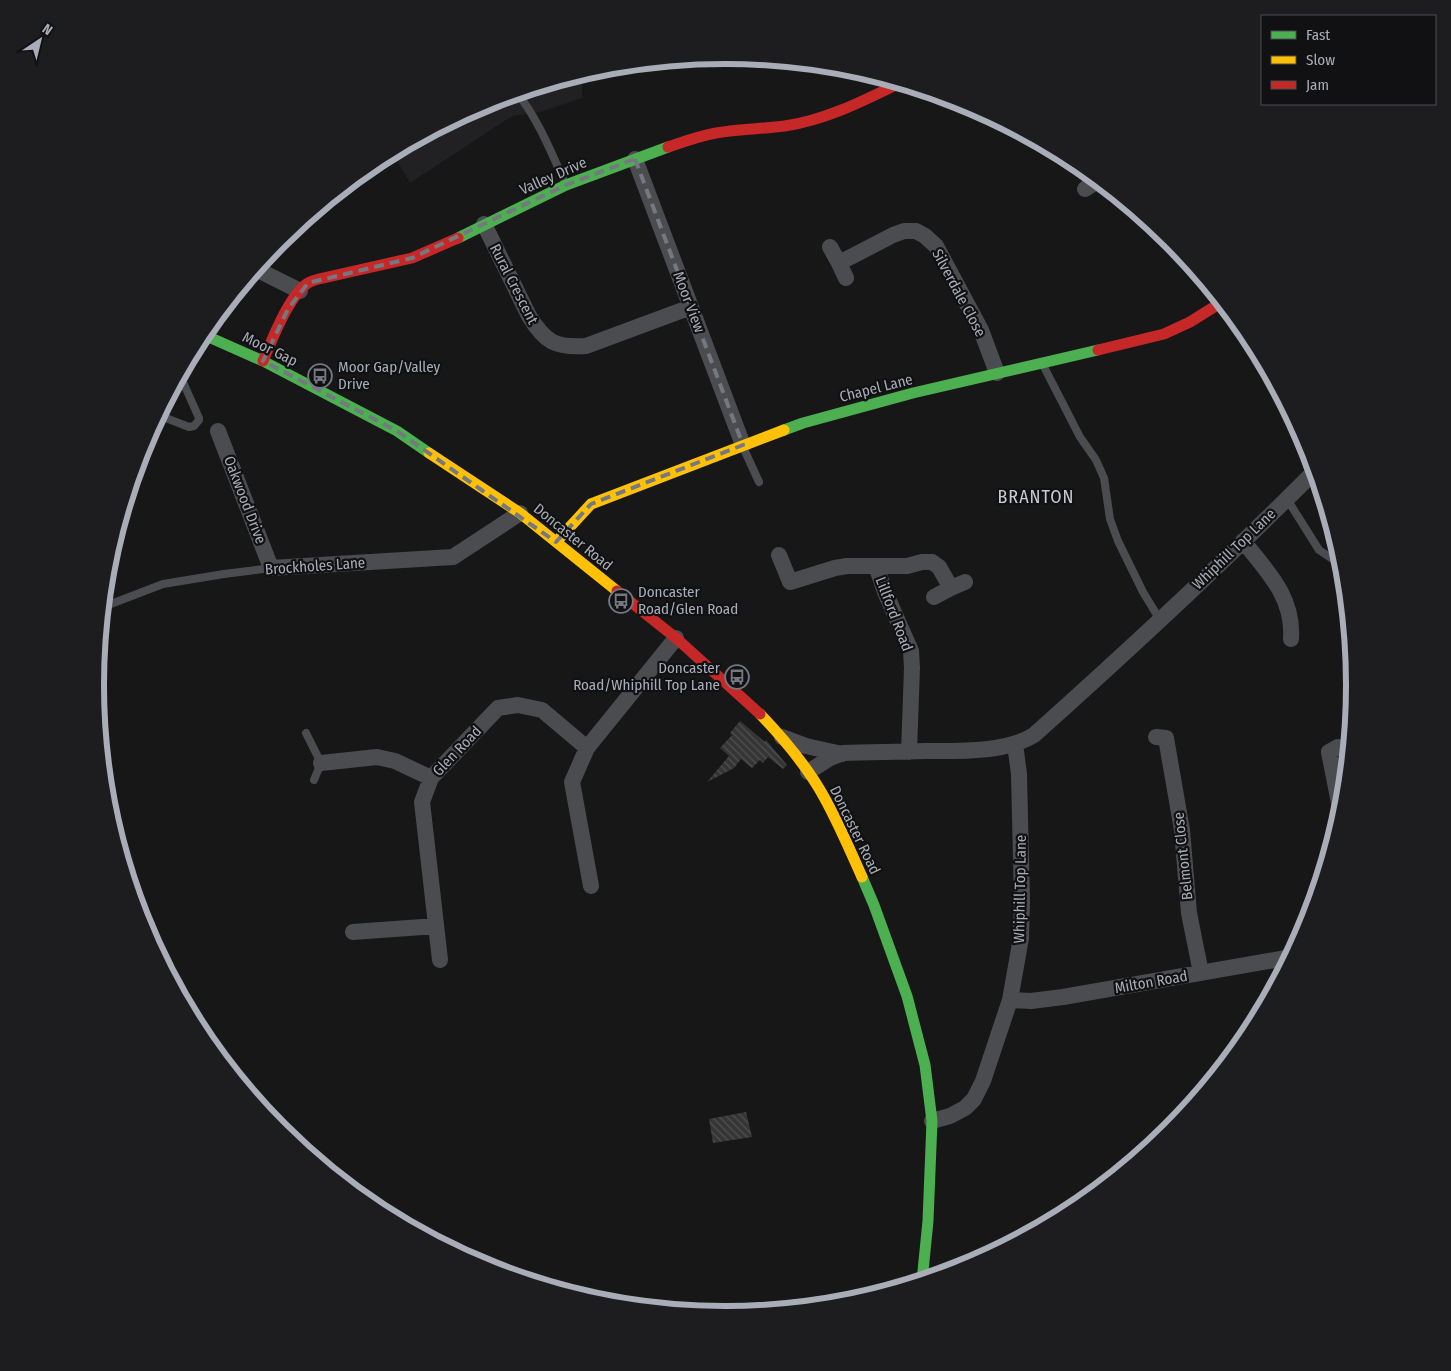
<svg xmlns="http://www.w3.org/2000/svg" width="1451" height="1371" viewBox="0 0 1451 1371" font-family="'Fira Sans Condensed',sans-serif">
<defs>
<pattern id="building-back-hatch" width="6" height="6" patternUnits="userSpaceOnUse" patternTransform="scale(1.25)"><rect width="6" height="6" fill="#353536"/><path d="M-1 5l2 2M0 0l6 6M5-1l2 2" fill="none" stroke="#4f5051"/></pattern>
</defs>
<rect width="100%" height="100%" fill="#171717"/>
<!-- built -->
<path fill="#212123" d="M588,71l-6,4v23l-42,14 -28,4 -102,67 -18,-31 92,-49z"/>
<!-- building -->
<path fill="url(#building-back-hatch)" d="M740,721l25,21 1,-2 21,25 -4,4 -15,-12 -5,6 -3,-3 -8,8 -11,-9 -7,9 -27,14 22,-26 -9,-8 12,-13 -2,-2z
M746,1112l6,25 -39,6 -4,-24z"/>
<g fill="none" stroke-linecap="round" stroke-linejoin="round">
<!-- lane -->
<path stroke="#4b4c50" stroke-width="8" d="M517,93c21,26 34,59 48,90
M1043,365l37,72 16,23 8,18 6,41 8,22 25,51 17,28
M158,415l31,12 5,-1 5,-6v-2l-16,-36v-4l6,-20
M743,447l16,35
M1287,499l32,51 15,10 11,14
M103,607l60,-23 61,-10 47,-6
M306,733l15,30 -7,17"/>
<!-- street -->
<path stroke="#4b4c50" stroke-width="16" d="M635,159l108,286
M1085,189l14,-9
M484,224l45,92c16,26 26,32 57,30l105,-39
M830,247l9,16
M256,269l44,22
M846,278l-7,-15 54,-28 11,-4h12l9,5 11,10 45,84 16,43
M218,431l53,137 182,-11 67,-44
M1243,541c24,30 51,56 48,98
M779,555l11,27 45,-14 12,-2h60l15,-4h10l7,5 12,21 -17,9
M876,566l9,26 26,59 1,17 -3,84
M951,588l14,-6
M782,737l24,9 36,8
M1156,737l10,1 16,92 7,83 12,60
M1338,747l-9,5 10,51v21
M321,763l56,-6 18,4 36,17
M808,772l22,-14 13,-5c27,-1 54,-1 81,-2 34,0 81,2 110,-16 96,-86 191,-174 282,-265
M591,886l-19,-104 15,-34 89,-110
M353,932l83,-6
M440,960l-18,-158 9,-24 67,-70 20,-3 24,5 45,38
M1010,1000l21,1 32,-4 229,-40
M932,1121l18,-5 15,-8 9,-9 9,-18 27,-81 11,-62 1,-36 -3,-128 -4,-30"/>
<!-- fast -->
<path stroke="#4caf50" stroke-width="11" d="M458,238l108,-53 102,-38
M202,334l61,27 134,70 32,22
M784,430l19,-7 110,-30 185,-43
M862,877l12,28 33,91 18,69 7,56 -4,100 -6,60"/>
<!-- slow -->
<path stroke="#ffc107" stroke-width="11" d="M429,453l91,60 97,78
M556,542l35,-38 193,-74
M760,714c24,25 47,52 64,83 14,25 26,53 38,80"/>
<!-- jam -->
<path stroke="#c62828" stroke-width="11" d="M668,147c15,-5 31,-11 48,-14 22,-4 46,-4 69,-7 41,-6 78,-25 115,-43
M1098,350l66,-16 26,-12 32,-20
M263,361c9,-21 26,-66 45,-78 3,-2 7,-3 11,-4l93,-21 46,-20
M617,591l59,47 84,76"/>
</g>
<!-- marked area -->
<path fill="none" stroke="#757880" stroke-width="4" stroke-dasharray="10 6" stroke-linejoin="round" d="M635,159l108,286 -152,59 -35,38 -159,-111 -134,-70 25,-52 20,-26 104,-25 154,-73z"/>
<!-- icons -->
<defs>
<g id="bus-ring" transform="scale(1.25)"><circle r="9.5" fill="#111113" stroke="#757880" stroke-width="1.5"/><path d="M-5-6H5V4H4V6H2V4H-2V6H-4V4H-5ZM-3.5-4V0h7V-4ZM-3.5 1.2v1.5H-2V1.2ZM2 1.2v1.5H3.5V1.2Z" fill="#757880"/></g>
</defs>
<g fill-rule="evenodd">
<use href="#bus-ring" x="320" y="376"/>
<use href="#bus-ring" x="621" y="601"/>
<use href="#bus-ring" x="737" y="677"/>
</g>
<g text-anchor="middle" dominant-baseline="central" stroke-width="4.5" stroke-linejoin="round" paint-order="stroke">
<!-- street labels -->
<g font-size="15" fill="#a8adb8" stroke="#111113">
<text transform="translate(553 176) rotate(-24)">Valley Drive</text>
<text transform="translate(514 284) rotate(63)">Rural Crescent</text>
<text transform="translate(959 293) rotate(62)">Silverdale Close</text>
<text transform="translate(689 302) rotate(69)">Moor View</text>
<text transform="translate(270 349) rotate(26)">Moor Gap</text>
<text transform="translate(876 388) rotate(-14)">Chapel Lane</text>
<text transform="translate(245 500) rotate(69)">Oakwood Drive</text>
<text transform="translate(573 537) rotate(39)">Doncaster Road</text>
<text transform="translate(1234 549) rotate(-44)">Whiphill Top Lane</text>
<text transform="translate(315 566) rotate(-4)">Brockholes Lane</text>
<text transform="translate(894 614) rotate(69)">Lillford Road</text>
<text transform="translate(457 751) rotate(-46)">Glen Road</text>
<text transform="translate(855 830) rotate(64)">Doncaster Road</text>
<text transform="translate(1183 856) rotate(-96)">Belmont Close</text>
<text transform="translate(1020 889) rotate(-89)">Whiphill Top Lane</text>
<text transform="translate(1151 982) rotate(-10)">Milton Road</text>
</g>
<!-- poi labels -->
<g font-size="15" fill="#a8adb8" stroke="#111113" text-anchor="start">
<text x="338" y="367">Moor Gap/Valley<tspan x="338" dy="17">Drive</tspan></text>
<text x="638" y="592">Doncaster<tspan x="638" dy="17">Road/Glen Road</tspan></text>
<text x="720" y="668" text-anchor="end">Doncaster<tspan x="720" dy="17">Road/Whiphill Top Lane</tspan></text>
</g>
<!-- quarter labels -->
<g font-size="18" letter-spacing="1" fill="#c9ccd4" stroke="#111113">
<text x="1036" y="497">BRANTON</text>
</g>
</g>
<!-- crop -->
<path d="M0 0H1451V1371H0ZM104 685a621 621 0 1 1 1242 0a621 621 0 1 1-1242 0Z" fill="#1d1d20" fill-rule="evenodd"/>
<path fill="none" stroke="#a8adb8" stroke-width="6" d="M104 685a621 621 0 1 1 1242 0a621 621 0 1 1-1242 0Z"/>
<!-- legend -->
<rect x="1261" y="15" width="175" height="90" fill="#111113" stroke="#4d4f55"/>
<rect x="1271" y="31" width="25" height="8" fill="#4caf50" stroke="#4d4f55"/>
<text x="1306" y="40" font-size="15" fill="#a8adb8">Fast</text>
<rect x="1271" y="56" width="25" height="8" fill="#ffc107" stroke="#4d4f55"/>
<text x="1306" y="65" font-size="15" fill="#a8adb8">Slow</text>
<rect x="1271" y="81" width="25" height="8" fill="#c62828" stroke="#4d4f55"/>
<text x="1306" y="90" font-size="15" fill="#a8adb8">Jam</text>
<!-- north arrow -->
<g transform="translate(40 40) rotate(35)" stroke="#111113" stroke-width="4" paint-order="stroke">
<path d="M0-4L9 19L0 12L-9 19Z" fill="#a8adb8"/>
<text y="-8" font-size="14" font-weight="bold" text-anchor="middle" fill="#a8adb8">N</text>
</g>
</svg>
